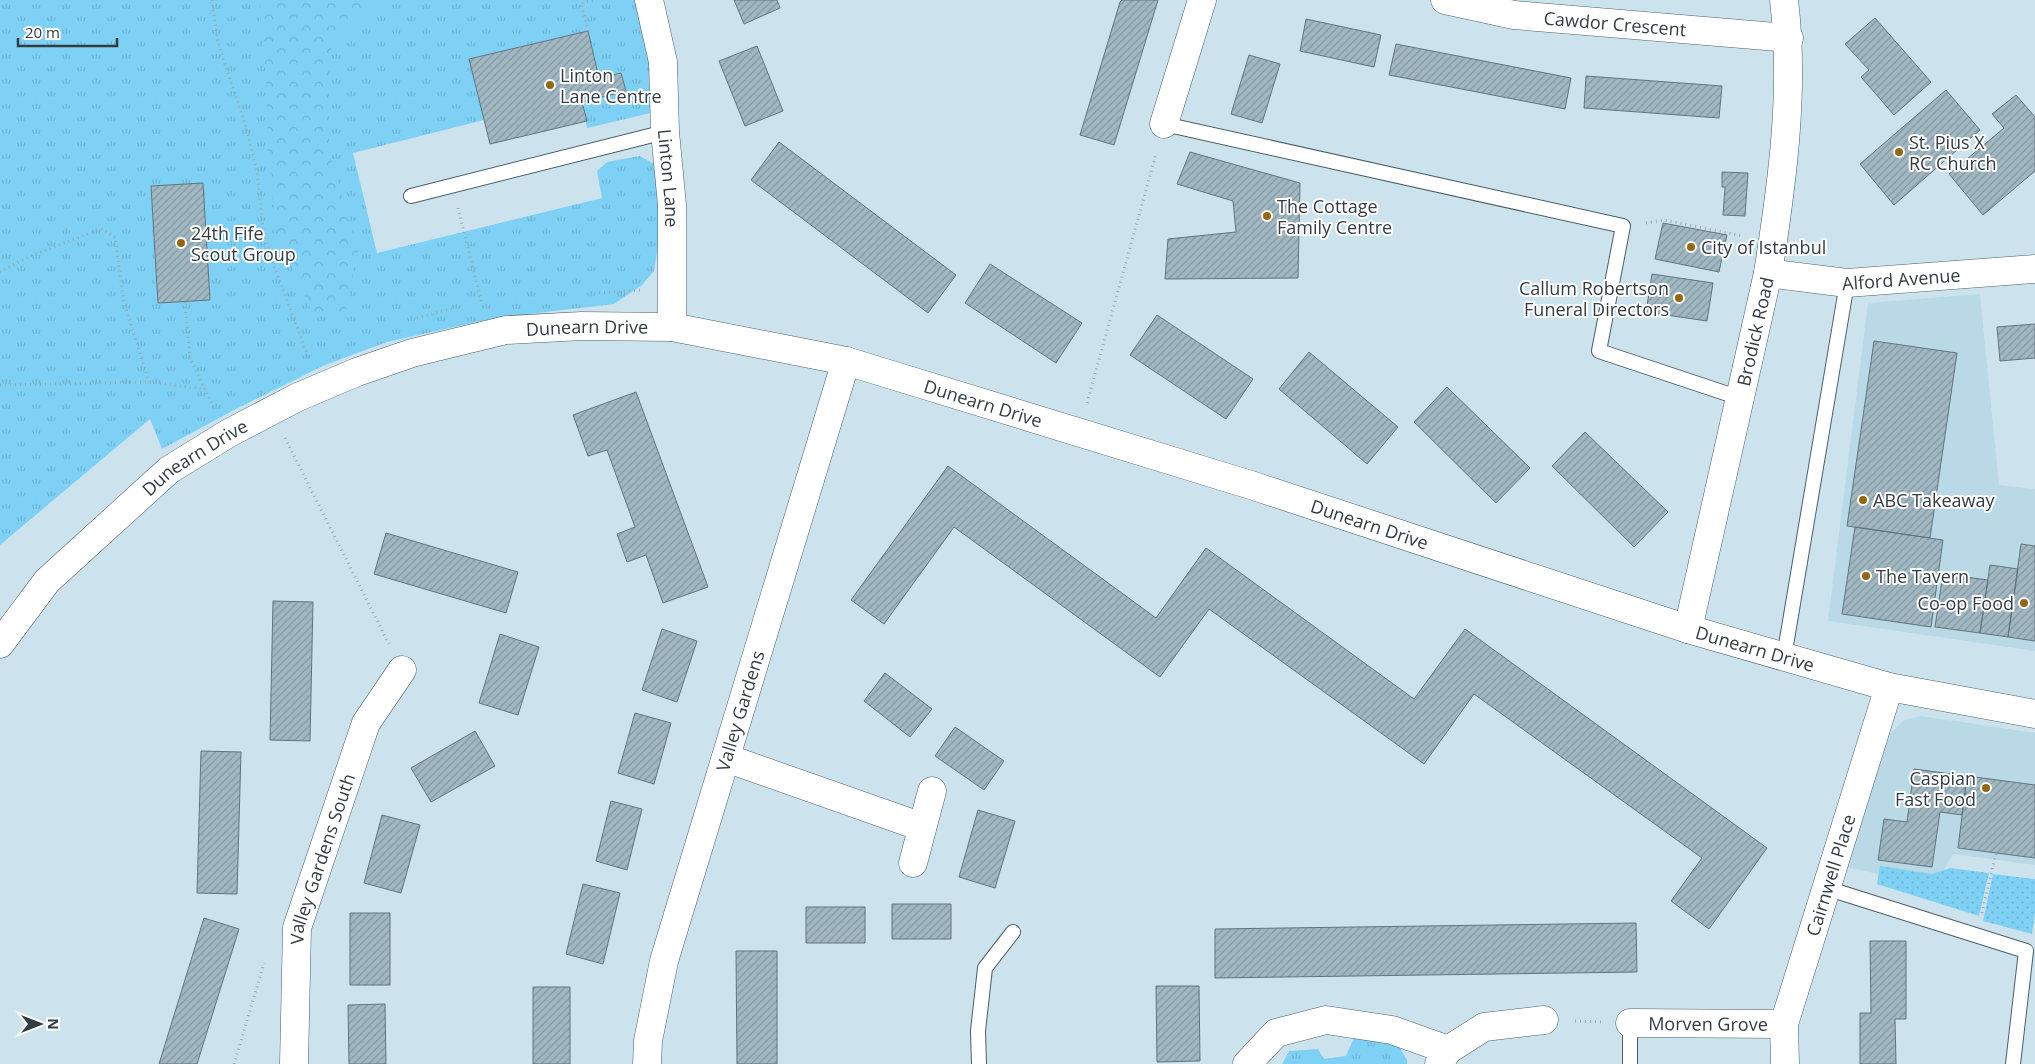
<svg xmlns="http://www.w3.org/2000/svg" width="2035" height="1064" viewBox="0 0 2035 1064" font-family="'Open Sans',sans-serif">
<defs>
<pattern id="grass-tufts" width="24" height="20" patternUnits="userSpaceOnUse" patternTransform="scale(1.25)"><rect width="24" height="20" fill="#7ed1f5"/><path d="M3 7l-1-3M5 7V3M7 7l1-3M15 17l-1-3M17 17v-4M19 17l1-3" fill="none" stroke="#6db4d3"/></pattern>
<pattern id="forest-crowns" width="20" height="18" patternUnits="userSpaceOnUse" patternTransform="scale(1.25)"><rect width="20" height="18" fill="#7ed1f5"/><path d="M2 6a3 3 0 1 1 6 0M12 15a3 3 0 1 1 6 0" fill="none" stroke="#6db4d3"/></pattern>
<pattern id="garden-dots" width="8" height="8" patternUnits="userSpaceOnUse" patternTransform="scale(1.25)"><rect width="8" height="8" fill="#7ed1f5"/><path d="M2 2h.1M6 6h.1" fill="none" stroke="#6db4d3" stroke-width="1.8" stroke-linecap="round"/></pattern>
<pattern id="building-hatch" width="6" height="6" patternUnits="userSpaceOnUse" patternTransform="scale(1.25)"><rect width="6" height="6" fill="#a1b8c2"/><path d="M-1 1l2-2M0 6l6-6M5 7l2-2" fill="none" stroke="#84979f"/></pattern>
</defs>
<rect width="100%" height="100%" fill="#cce3ee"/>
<!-- built -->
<path fill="#b9d9e7" d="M1980,294l19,191 36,4v162l-207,-30 40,-318z
M1921,716l114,17v132l-82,-11 -18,32 -99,-21 25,-138 27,9 16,-16z"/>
<!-- grass -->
<path fill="url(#grass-tufts)" d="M0,0h643l12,112 -68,16 -5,-26 44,-11 -5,-18 -22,5 -11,-47 -119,28 15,61 -131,33 24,100 225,-55 -5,-27 10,-9 33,-6 14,8 8,28 -3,47 -5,32 -12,14 -28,19 -119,14 -108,24 -62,23 -91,45 -72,39 -12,-30 -150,126z
M1355,1035l38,1 14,24v4h-125l7,-13 29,-2 6,10 22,-3z"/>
<!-- forest -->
<path fill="url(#forest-crowns)" d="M259,0h122l-49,43 -3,35v73l29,99 -13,67 -31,-1 -38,-85 -8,-80 -2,-77z"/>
<!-- garden -->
<path fill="url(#garden-dots)" d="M1880,866l52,8 18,-6 39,5 -10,43 -102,-32z
M1993,874l42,5v34l-3,21 -49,-13z"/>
<!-- building -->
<path fill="url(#building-hatch)" stroke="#60757f" d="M734,0h43l3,8 -36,16z
M1122,0h36l-44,145 -34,-10 40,-133z
M1875,18l56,64 -37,33 -33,-38 8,-7 -24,-26z
M1306,19l75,16 -7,32 -74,-16z
M588,31l11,47 22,-5 5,18 -44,11 5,19 -97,23 -21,-85z
M1396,44l175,34 -6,31 -176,-34z
M757,46l26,65 -38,15 -26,-65z
M1249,55l31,9 -18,59 -31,-9z
M1586,76l136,10 -3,32 -135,-10z
M1946,90l34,40 -86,75 -34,-41z
M2016,95l19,22v54l-52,44 -34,-41 55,-46 -12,-14z
M779,142l177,133 -28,38 -177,-133z
M1190,152l110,31 -2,95 -133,1 3,-40 68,-7 -3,-31 -56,-17z
M1722,172l26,1 -3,43 -22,-1 2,-28h-3z
M203,183l7,117 -52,3 -7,-117z
M1663,223l64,12 -8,37 -64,-13z
M990,264l92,59 -26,40 -91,-60z
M1652,274l61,9 -6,38 -61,-9z
M1157,315l96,64 -27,40 -96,-64z
M2035,324v34l-35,3 -3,-34z
M1874,341l83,12 -27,185 -83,-12z
M1309,352l89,75 -31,37 -88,-75z
M1447,387l83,81 -34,35 -82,-81z
M636,392l72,195 -45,16 -17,-48 -19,7 -10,-28 18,-7 -28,-77 -19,6 -15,-41z
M1585,432l83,80 -34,35 -82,-81z
M948,466l208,152 50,-70 208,151 51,-70 302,219 -58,81 -38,-28 31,-43 -228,-164 -50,70 -215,-155 -49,68 -206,-150 -70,97 -33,-24z
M1855,527l88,13 -12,87 -89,-13z
M386,533l132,39 -12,41 -132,-39z
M2021,544l14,2v95l-27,-4z
M1990,565l28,4 -10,68 -28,-4z
M1943,574l45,6 -8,53 -45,-6z
M273,601l40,1 -3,139 -40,-1z
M662,629l35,12 -20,61 -35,-12z
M500,634l39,13 -21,68 -39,-12z
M885,673l47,36 -22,28 -46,-36z
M635,713l36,10 -17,61 -36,-11z
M955,727l49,34 -20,29 -49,-34z
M475,731l20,35 -64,36 -20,-34z
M201,751l40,1 -4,142 -40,-1z
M1914,769l53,7 -5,39 -22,-3 -8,55 -54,-7 6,-41 23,3z
M1967,776l68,9v73l-77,-10z
M611,801l31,8 -15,61 -31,-9z
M978,810l37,11 -20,67 -36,-11z
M382,815l38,10 -19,68 -37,-10z
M583,884l37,9 -17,71 -37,-10z
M892,904h59v35h-59z
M806,907h59v36h-59z
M350,913h40v72h-40z
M204,918l35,11 -42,135h-38z
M1636,923l1,49 -422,6v-49z
M1870,941h36v78h-11l1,45h-36v-51h11z
M736,951h41v113h-40z
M1156,986h43l1,75 -43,1z
M533,987h37v77h-37z
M385,1004l1,60h-37l-1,-59z"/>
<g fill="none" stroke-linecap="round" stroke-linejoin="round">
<!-- service casing -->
<g stroke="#4b5f69" stroke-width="16">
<path id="service" d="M1164,124l459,102 -24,125 141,47
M411,196l254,-64
M1784,657l63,-374
M1826,888l200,63 -13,113
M1630,1023v41
M979,1064l-1,-33 7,-63 28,-36"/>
</g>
<!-- minor casing -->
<g stroke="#4b5f69" stroke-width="29">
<g id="minor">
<path id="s1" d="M649,0l14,62 2,70 7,73v122"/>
<path id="s2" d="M1445,0l69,15 275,23"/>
<path d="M1164,124l38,-124"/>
<path id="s3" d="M1768,273l79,10 188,-14"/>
<path id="s4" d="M0,644l47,-63 122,-111 60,-37 69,-36 59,-25 55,-19 94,-23 76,-4 90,1 174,34"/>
<path d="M726,758l196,69"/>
<path d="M913,863l19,-72"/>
<path id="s5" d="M1630,1023l154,1"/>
<path id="s6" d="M294,1064l3,-136 69,-205 36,-53"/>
<path d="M1247,1064l29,-31 50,-13 66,10 56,20"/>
<path d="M1439,1064l9,-14 36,-23 60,-7"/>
<path id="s7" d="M1785,1064l-1,-40 105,-337"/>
</g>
</g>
<!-- tertiary casing -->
<g stroke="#4b5f69" stroke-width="29">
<g id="tertiary">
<path id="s8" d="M1688,629l80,-356c14,-89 27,-182 16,-273"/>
<path id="s9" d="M647,1064l1,-23 16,-80 182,-600 408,125 434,143 201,58 146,27"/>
</g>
</g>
<!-- path -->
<path stroke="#97aab3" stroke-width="3" stroke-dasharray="1 4" stroke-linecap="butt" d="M212,0l6,43 28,84 11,44 6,59 8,28 38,101
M588,31l-7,-28 14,-3
M458,208l24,96
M1646,223l18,-3 79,16
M0,272l28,-15 73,-28 14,8 9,65 25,80
M599,293l41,-3
M185,302l5,56 24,50
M417,318l37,-10
M0,385l149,-3 55,7
M1087,403l69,-249
M285,438l104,206
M1982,913l14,-60
M1575,1021l26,1
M234,1064l30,-101"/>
<!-- service -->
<use href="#service" stroke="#fff" stroke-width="14"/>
<!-- minor -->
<use href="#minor" stroke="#fff" stroke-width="28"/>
<!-- tertiary -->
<use href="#tertiary" stroke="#fff" stroke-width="28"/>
</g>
<!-- markers -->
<g fill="#936813" stroke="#fff" stroke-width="2">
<circle cx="550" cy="85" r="5"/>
<circle cx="1899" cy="152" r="5"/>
<circle cx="1267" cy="216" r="5"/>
<circle cx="181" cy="243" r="5"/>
<circle cx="1691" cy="247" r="5"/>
<circle cx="1679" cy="298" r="5"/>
<circle cx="1863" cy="500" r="5"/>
<circle cx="1866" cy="576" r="5"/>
<circle cx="2024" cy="603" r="5"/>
<circle cx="1986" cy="788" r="5"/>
</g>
<g text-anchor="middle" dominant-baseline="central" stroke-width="4" stroke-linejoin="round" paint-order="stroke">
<!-- street labels -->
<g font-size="18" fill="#333d41" stroke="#fff">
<text stroke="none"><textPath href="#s2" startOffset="172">Cawdor Crescent</textPath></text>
<text stroke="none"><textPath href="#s1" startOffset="180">Linton Lane</textPath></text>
<text stroke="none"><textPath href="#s3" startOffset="134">Alford Avenue</textPath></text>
<text stroke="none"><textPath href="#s4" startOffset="692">Dunearn Drive</textPath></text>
<text stroke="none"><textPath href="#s8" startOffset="305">Brodick Road</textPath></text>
<text stroke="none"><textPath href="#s9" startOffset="875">Dunearn Drive</textPath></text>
<text stroke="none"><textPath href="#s4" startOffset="272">Dunearn Drive</textPath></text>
<text stroke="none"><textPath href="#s9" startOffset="1280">Dunearn Drive</textPath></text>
<text stroke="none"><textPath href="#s9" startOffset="1685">Dunearn Drive</textPath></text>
<text stroke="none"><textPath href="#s9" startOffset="366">Valley Gardens</textPath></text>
<text stroke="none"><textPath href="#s6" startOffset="209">Valley Gardens South</textPath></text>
<text stroke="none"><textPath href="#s7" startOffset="196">Cairnwell Place</textPath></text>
<text stroke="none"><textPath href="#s5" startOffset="78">Morven Grove</textPath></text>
</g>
<!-- poi labels -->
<g font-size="18" fill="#333d41" stroke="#fff" text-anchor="start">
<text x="560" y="75">Linton<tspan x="560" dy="21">Lane Centre</tspan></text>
<text x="1909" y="142">St. Pius X<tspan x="1909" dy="21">RC Church</tspan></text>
<text x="1277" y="206">The Cottage<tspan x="1277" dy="21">Family Centre</tspan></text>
<text x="191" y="233">24th Fife<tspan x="191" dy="21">Scout Group</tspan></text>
<text x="1701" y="247">City of Istanbul</text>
<text x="1669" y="288" text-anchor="end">Callum Robertson<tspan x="1669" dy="21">Funeral Directors</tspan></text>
<text x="1873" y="500">ABC Takeaway</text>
<text x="1876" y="576">The Tavern</text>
<text x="2014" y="603" text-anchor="end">Co-op Food</text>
<text x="1976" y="778" text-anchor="end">Caspian<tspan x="1976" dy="21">Fast Food</tspan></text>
</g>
</g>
<!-- north arrow -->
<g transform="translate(40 1024) rotate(90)" stroke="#ffffff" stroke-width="4" paint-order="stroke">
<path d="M0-4L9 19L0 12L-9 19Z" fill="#333d41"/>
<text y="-8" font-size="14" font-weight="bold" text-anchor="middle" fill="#333d41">N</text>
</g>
<!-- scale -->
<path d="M18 38v8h99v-8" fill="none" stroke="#333d41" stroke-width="2.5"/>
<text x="25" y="38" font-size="15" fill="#333d41" stroke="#ffffff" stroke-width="4" paint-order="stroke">20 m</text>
</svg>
